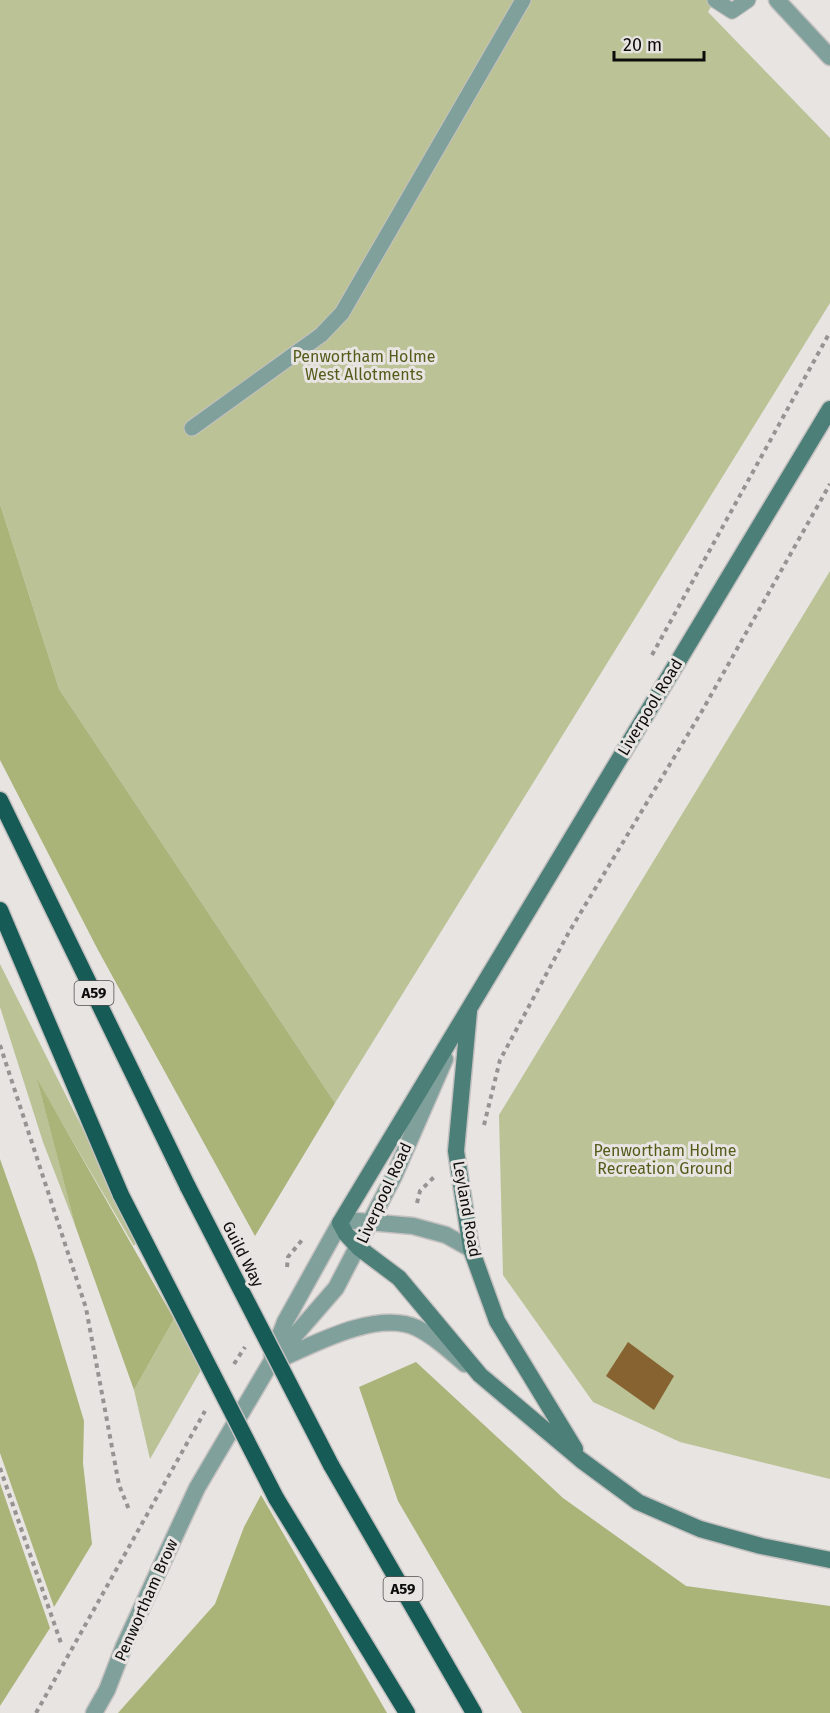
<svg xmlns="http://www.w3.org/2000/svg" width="830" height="1713" viewBox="0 0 830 1713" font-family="'Fira Sans',sans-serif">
<rect width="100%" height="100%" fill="#e7e4e2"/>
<!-- green -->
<path fill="#bbc295" d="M0,0h715l-7,12 122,126v165l-495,800 -276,-414 -59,-185z
M830,571v908l-150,-37 -87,-40 -90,-127 -4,-160z
M0,964l138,275 -4,7 -96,-164 37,143 -32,-83 -43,-135z
M174,1319l27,51 -51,89 -16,-69z"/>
<!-- forest -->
<path fill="#aab378" d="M0,504l59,185 276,414 -80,133 -157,-286 -98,-190z
M37,1079l137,240 -40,71 -59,-165z
M0,1159l36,102 48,160 -1,42 9,81 -38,63 -54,-154z
M416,1362l147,136 123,88 144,20v107h-308l-124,-212 -39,-114z
M0,1483l50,145 -50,78z
M261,1495l126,218h-269l97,-109 29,-77z"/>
<!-- building -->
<path fill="#866331" d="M628,1342l46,34 -20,34 -48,-34z"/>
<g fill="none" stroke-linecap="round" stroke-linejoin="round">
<!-- service casing -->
<g stroke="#c4c1c0" stroke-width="17">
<path id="service" d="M715,0l17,11 16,-11
M192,428l129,-93 21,-22 181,-313"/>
</g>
<!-- minor casing -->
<g stroke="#c4c1c0" stroke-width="19">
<path id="minor" d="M777,0l53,57"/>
</g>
<!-- tertiary casing -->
<g stroke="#c4c1c0" stroke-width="19">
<path id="tertiary" d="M272,1356l13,-34 55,-99 6,-3 67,6 33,9 25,14
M276,1361c36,-16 101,-52 141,-33 18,9 33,23 48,36
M94,1713l13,-23 17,-44 73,-158 73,-124 66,-76 58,-112 51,-117"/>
</g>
<!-- secondary casing -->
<g stroke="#c4c1c0" stroke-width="19">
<path id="secondary" d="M830,409l-490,814 6,11 13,14 40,30 81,97 101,85 57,42 62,27 61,17 69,14
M469,1011l-13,140 15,98 26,72 78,128"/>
</g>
<!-- trunk casing -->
<g stroke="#c4c1c0" stroke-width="19">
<path id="trunk" d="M0,800l188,387
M0,910l121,285
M331,1465l143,248
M276,1498l131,215"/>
</g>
<!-- path -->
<path stroke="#969392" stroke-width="4" stroke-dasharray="4.5 4.5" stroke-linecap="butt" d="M652,655l178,-323
M0,1045l86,263 33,177 11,27
M484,1125l16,-65 69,-128 133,-221 128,-227
M417,1203l3,-12 16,-16
M287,1267l1,-10 14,-17
M234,1364l11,-17
M0,1468l61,175
M36,1713l169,-302"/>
<!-- service -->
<use href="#service" stroke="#80a09c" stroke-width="15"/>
<!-- minor -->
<use href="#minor" stroke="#80a09c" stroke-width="16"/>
<!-- tertiary -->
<use href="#tertiary" stroke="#80a09c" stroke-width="16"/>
<!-- secondary -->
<use href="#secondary" stroke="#4d7f79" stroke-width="16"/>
<!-- trunk -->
<use href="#trunk" stroke="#165b55" stroke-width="16"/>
<!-- trunk-bridge casing -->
<g stroke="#c4c1c0" stroke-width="19" stroke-linecap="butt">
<path id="trunk-bridge" d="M188,1187l143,278
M121,1195l155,303"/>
</g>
<!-- trunk-bridge -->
<use href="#trunk-bridge" stroke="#165b55" stroke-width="16"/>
</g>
<g text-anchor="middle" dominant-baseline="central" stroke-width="6" stroke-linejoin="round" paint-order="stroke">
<!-- shield labels -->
<g fill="#e7e4e2" stroke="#4e4d4c" stroke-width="1.5">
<rect x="74.5" y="981" width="39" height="24" rx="4.5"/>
<rect x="383.5" y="1577" width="39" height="24" rx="4.5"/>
</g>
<g font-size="15" font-weight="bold" fill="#0d0c0c">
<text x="94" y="993">A59</text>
<text x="403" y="1589">A59</text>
</g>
<!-- park labels -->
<g font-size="16" fill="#545c1a" stroke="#e7e4e2">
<text x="364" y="356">Penwortham Holme<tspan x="364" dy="18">West Allotments</tspan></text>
<text x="665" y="1150">Penwortham Holme<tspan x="665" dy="18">Recreation Ground</tspan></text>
</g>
<!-- street labels -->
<g font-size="16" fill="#0d0c0c" stroke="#e7e4e2">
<text transform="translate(650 707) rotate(-59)">Liverpool Road</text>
<text transform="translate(384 1193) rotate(-65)">Liverpool Road</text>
<text transform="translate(467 1209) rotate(80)">Leyland Road</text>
<text transform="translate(243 1254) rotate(63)">Guild Way</text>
<text transform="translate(146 1600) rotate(-66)">Penwortham Brow</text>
</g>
</g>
<!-- scale -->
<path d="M614 51v9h90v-9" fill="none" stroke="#0d0c0c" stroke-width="3"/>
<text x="623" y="51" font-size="18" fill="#0d0c0c" stroke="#e7e4e2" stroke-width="4.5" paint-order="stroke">20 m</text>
</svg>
